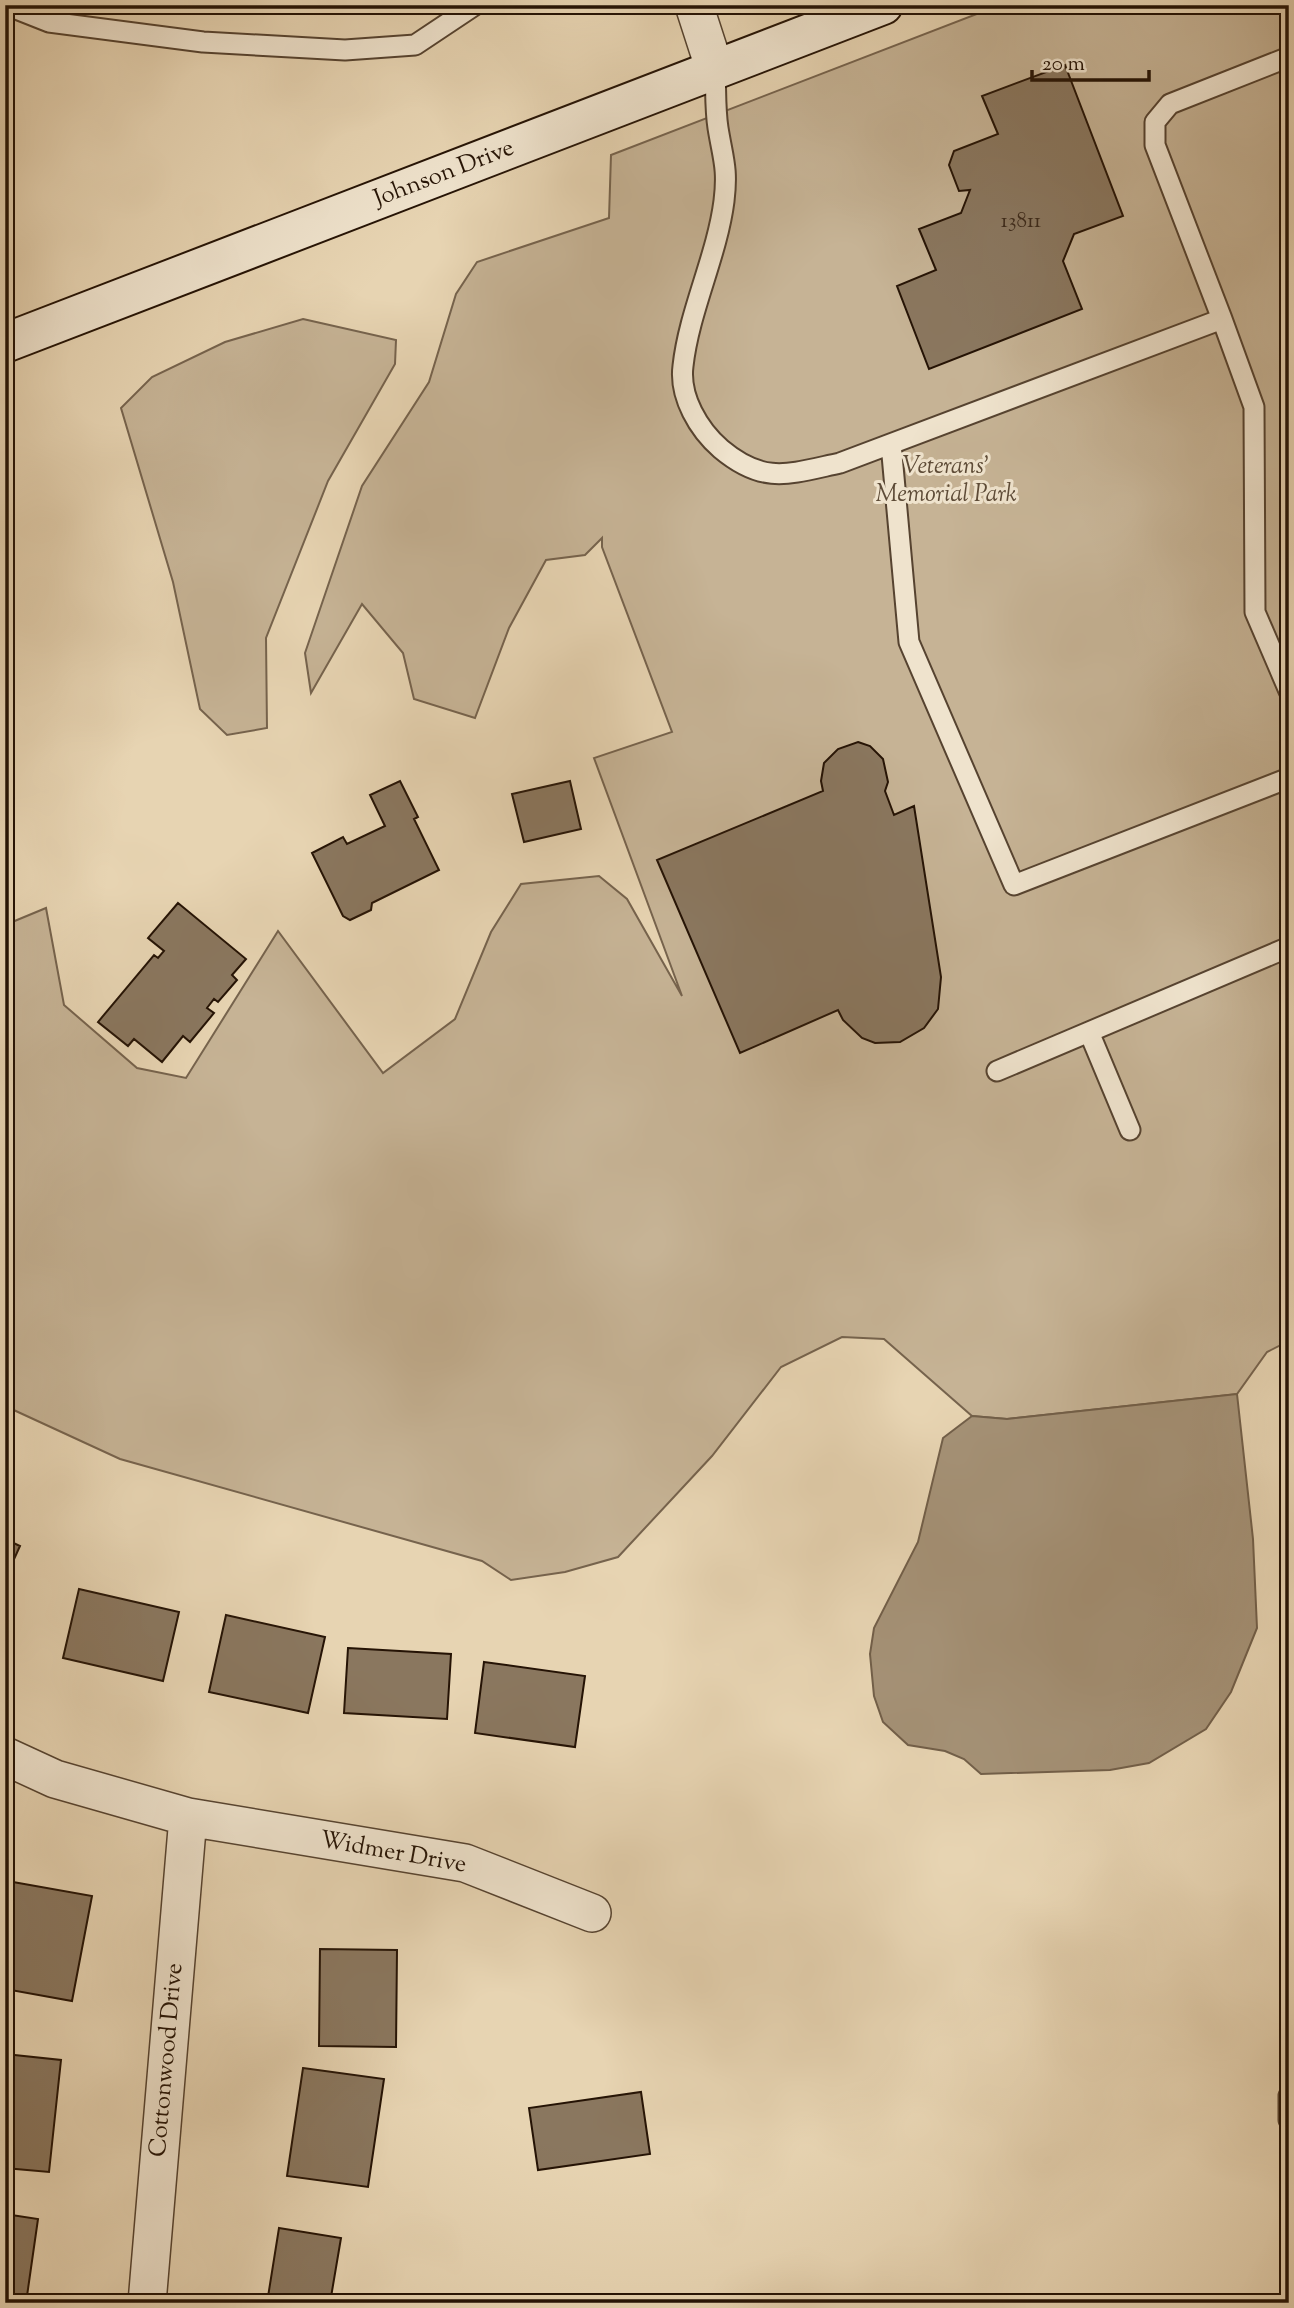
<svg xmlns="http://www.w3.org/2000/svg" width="1294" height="2308" viewBox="0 0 1294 2308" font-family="'Sorts Mill Goudy',serif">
<rect width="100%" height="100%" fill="#e7d4b2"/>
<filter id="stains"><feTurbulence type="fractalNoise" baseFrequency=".00286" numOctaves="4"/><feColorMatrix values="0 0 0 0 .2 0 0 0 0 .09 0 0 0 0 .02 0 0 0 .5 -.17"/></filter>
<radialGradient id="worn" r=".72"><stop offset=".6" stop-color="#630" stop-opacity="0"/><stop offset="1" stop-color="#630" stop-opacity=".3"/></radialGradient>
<!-- green -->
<path fill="#c6b395" stroke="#76634d" stroke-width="2" d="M1000,5h289v1336l-22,11 -30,42 -230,25 -35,-3 -88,-77 -42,-2 -61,30 -69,89 -94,101 -53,15 -54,8 -29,-19 -362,-102 -115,-53v-481l41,-17 18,97 73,63 49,10 92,-147 105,142 72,-54 36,-87 30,-48 78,-8 28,23 55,97 -88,-238 78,-26 -70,-185v-9l-17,17 -39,5 -37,68 -34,90 -61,-19 -11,-46 -41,-49 -51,89 -6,-40 57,-167 67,-104 27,-88 21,-32 132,-44 2,-63z
M303,319l93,21 -1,24 -67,117 -62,157 1,90 -40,7 -27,-26 -27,-127 -52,-174 31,-31 73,-35z"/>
<!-- water -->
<path fill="#a59277" stroke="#725f49" stroke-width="2" d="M1237,1394l16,145 4,89 -26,64 -25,37 -57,34 -39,7 -129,4 -17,-15 -19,-8 -37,-6 -25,-23 -9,-26 -4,-42 4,-26 44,-86 25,-104 29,-22 35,3z"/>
<!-- building -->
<path fill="#8a775f" stroke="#251305" stroke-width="2" d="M1065,65l58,151 -49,18 -11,27 19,48 -153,60 -32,-83 39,-16 -17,-41 42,-16 9,-23 -11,1 -10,-26 5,-14 44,-17 -16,-38z
M858,742l12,4 13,13 5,23 -3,9 9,24 20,-9 27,171 -3,32 -14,19 -24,14 -25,1 -13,-5 -19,-18 -5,-10 -98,43 -83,-193 166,-69 -2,-10 3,-18 14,-14z
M400,781l18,36 -4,2 25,51 -67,33 -1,7 -21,10 -7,-4 -31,-63 31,-16 4,7 38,-18 -15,-31z
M570,781l11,48 -57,13 -12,-48z
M178,903l68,56 -14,16 5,5 -19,22 -4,-3 -7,9 7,5 -24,29 -7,-6 -21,26 -28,-23 -6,7 -30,-24 56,-67 4,3 6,-7 -16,-13z
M5,1539l15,7 -15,33z
M79,1589l100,23 -16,69 -100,-23z
M226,1615l99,22 -17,76 -99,-21z
M348,1648l103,6 -4,65 -103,-6z
M484,1662l101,14 -10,71 -100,-14z
M13,1882l79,14 -20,105 -67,-12v-67z
M320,1949l77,1 -1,97 -77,-1z
M5,2054l56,6 -12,112 -44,-4z
M303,2068l81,11 -16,108 -81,-11z
M641,2092l9,62 -112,16 -9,-62z
M5,2214l33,5 -12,84h-21z
M279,2228l62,10 -11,65h-63z"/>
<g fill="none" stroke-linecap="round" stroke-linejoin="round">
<!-- service casing -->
<g stroke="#564330" stroke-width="23">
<path id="service" d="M6,5l43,17 154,20 142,8 70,-5 60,-40
M715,70c1,19 0,39 3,58 5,31 10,40 6,73 -7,55 -35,110 -41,165 -4,31 16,64 38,83 43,36 68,25 119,14l382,-144 -67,-174v-23l15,-18 119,-47
M1222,319l32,88 1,205 34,79
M891,444l18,198 105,243 275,-107
M1089,1032l41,98
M997,1071l292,-124
M1289,2096v24"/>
</g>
<!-- minor casing -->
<g stroke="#564330" stroke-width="40">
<path id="minor" d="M694,5l21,65
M5,1756l50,23 133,38 277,46 127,50
M147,2303l41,-486"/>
</g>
<!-- secondary casing -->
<g stroke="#251305" stroke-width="42">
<path id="secondary" d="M5,343l878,-338"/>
</g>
<!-- service -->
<use href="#service" stroke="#efe3cd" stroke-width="19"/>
<!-- minor -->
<use href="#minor" stroke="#efe3cd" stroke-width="37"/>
<!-- secondary -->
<use href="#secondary" stroke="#efe3cd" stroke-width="38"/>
</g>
<g text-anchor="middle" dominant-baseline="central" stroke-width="6" stroke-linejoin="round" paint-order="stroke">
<!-- number labels -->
<g font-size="21" fill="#3e2c1c">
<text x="1021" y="222">13811</text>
</g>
<!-- street labels -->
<g font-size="24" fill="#251305" stroke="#efe3cd">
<text transform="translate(444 174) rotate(-21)">Johnson Drive</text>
<text transform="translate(393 1853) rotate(10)">Widmer Drive</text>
<text transform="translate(167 2060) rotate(-85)">Cottonwood Drive</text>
</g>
<!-- park labels -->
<g font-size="24" font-style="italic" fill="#5d4b37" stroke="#efe3cd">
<text x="946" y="467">Veterans'<tspan x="946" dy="28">Memorial Park</tspan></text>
</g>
</g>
<!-- margin -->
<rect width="1294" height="2308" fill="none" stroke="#e7d4b2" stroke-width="28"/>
<rect x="7" y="7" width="1280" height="2294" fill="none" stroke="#251305" stroke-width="3.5"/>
<rect x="14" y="14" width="1266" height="2280" fill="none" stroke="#251305" stroke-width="2"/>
<!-- scale -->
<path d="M1032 70v10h117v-10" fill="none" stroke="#251305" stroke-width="3.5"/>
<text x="1042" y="70" font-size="21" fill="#251305" stroke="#efe3cd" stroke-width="5" paint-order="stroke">20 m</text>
<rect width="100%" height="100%" filter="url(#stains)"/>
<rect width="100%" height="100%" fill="url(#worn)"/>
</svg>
